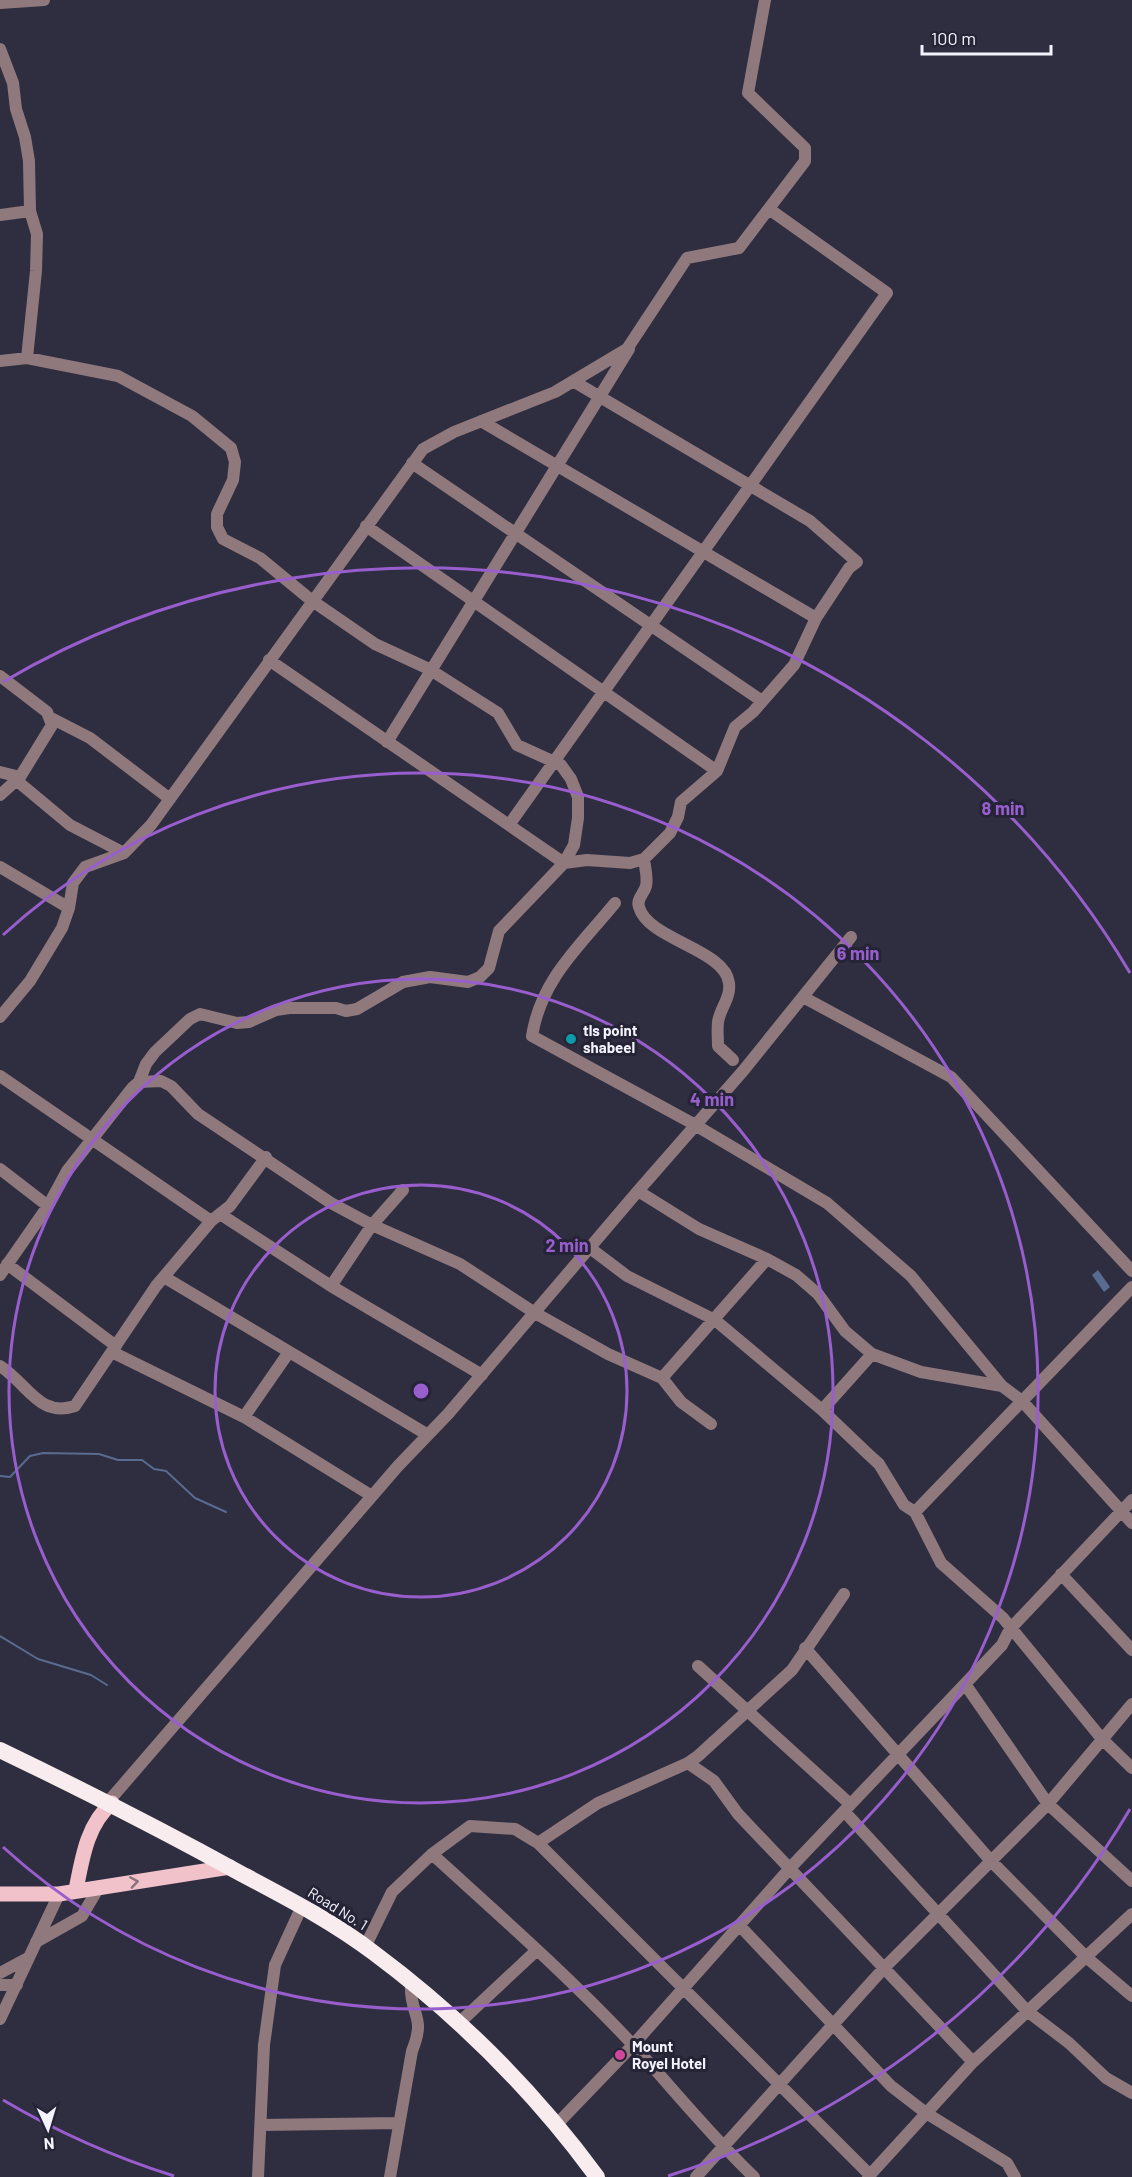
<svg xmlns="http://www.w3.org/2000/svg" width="1132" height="2177" viewBox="0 0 1132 2177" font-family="Barlow,sans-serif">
<rect width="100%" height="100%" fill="#2f2e40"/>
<!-- water -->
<path fill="#596b91" d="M1098,1270l12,17 -6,5 -12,-17z"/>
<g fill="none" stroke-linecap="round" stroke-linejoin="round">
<!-- stream -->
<path stroke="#596b91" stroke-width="2" d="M0,1476l10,1 20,-21 13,-3 56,1 19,6h24l12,9 12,2 29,27 31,14
M0,1636l38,23 53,16 16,10"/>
<!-- minor -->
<path stroke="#90797d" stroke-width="12" d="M0,3l44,-3
M0,49l13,34 3,26 9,28 4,24 1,50 7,23 -1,37 -9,87
M0,215l30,-4
M0,361l27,-3 91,18 74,40 39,32 4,14 -2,18 -16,34v13l6,12 37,19 51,42 64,44 54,25 69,44 19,32 44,20 10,14 7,18v21l-4,27 -10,18 -65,68 -10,37 -9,9 -12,5 -38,-5 -27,5 -46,27 -11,2 -10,-3h-47l-13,2 -27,12 -12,1 -37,-9 -10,5 -35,33 -9,12 -7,18
M481,421l335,197
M412,463l350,238
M366,526l351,245
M269,660l295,203 23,-3 43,3 14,-4 26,-26 8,-16 3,-15 36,-31 18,-44 18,-15 41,-47 22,-47 33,-50 8,-6 -47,-41 -237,-140
M0,676l47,36 5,13 -32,52 -20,18
M51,718l39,20 80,61
M387,742l242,-393
M0,772l20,5
M16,780l54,45 54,28
M509,825l378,-532 -118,-84
M644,859c1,9 4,18 2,27 -2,8 -10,13 -7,21 9,33 86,42 90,76 2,15 -9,25 -11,39 -1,8 0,16 0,24l15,14
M0,867l69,41
M615,903c-35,43 -74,76 -83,133l158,86 137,81 84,73 91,110
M803,997l148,80 181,194
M0,1017l30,-36 32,-53 7,-20 4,-25 12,-16 39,-14 27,-28 272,-376 31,-17 101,-40 72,-43 60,-91 52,-10 66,-87v-13l-57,-55 17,-93
M0,1076l211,145
M0,1169l48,37
M638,1191l61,38 68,30 29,16 22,19 27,37 27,23 49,18 81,14 20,15 110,122
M220,1214l111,72 41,-61 31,-35
M590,1248l37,28 88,44 107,90 45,43 12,11 25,41 11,7 26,51 62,55 99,121 30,29
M7,1264l109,82
M0,1275l48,-69 19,-35 66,-84 6,-5 22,-1 10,5 27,28 133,89 41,22 88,39 75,49 73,41 54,24 19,24 30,22
M164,1277l264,158
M331,1286l151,89
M112,1352l132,65 128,79
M0,1366c28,18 39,52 75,40l81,-120 55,-65 19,-15 36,-49
M662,1378l105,-119
M822,1410l50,-56
M244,1417l45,-65
M915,1512l217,-225
M1061,1574l71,76
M805,1648l186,213 95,96 46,39
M698,1666l152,138
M965,1684l83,120 84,77
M688,1763l26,18 24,33 235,248
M108,1802l290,-336 50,-52 190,-223 105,-120 108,-134
M844,1811l183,200 42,32 37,35 26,15
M538,1843l60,-40 90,-40 10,-7 94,-86 52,-76
M432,1854c68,62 139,124 202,192 40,44 77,90 120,131
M739,1925l152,161 35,27 81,50 8,14
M36,1942l46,-26 17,-29
M365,1947l27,-55 40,-38 38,-28 45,3 23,14 332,332
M0,1973l28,-15
M0,1985h17
M0,2019l59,-125
M459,2023l78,-73
M558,2123l75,-78 158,-178 211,-222 8,-16 122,-129
M261,2125l138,-2
M258,2177l6,-132 11,-80 27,-59
M390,2177l22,-126c15,-37 -3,-34 -1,-68
M696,2177l188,-209 164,-164 84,-100
M868,2177l105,-115 159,-148"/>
<!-- major -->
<path stroke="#f1c2c9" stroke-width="15" d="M76,1890c6,-31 11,-66 36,-87
M0,1894h59l171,-27"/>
<!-- highway -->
<path stroke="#f8ecee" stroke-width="16" d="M0,1750c81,39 160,79 238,122 47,25 94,49 136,81 86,64 160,138 223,224"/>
</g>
<!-- one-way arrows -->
<defs><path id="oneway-chevron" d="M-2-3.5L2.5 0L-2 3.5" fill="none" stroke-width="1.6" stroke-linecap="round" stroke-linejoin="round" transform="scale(1.5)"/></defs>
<use stroke="#8b7380" href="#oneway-chevron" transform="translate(134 1882) rotate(-9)"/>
<!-- distance rings -->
<g fill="none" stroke="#995ece" stroke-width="3">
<circle cx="421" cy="1391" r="206"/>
<circle cx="421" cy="1391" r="412"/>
<path d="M3 935A618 618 0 1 1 3 1847"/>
<path d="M1130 1809A823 823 0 0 1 668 2176M174 2176A823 823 0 0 1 3 2100M3 682A823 823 0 0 1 1130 973"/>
</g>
<!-- markers -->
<circle fill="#0f9aa8" stroke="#252436" stroke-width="2" cx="571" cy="1039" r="6"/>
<circle fill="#d1479c" stroke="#252436" stroke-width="2" cx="620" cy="2055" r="6"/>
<g text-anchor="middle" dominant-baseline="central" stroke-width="6" stroke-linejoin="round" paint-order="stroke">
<!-- poi labels -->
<g font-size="15" font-weight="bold" fill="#f4f3fd" stroke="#252436" text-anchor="start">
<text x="583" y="1030">tls point<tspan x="583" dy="17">shabeel</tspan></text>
<text x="632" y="2046">Mount<tspan x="632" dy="17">Royel Hotel</tspan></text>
</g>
<!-- street labels -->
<g font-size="15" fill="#f4f3fd" stroke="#252436">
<text transform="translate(338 1908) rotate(32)">Road No. 1</text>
</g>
</g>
<circle cx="421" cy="1391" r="9" fill="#995ece" stroke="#252436" stroke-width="3"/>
<g font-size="18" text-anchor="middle" font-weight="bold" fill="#995ece" stroke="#252436" stroke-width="6" stroke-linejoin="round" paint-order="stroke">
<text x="1003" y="815">8 min</text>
<text x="858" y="960">6 min</text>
<text x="712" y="1106">4 min</text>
<text x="567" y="1252">2 min</text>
</g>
<!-- north arrow -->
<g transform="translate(48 2129) rotate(176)" stroke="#252436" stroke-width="4.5" paint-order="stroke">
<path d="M0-4.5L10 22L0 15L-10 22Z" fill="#f4f3fd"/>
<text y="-9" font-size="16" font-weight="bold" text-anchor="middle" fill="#f4f3fd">N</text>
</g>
<!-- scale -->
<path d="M922 45v9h129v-9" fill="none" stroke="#f4f3fd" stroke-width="3"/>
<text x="931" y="45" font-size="18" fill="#f4f3fd" stroke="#252436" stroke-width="4.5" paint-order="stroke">100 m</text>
</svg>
